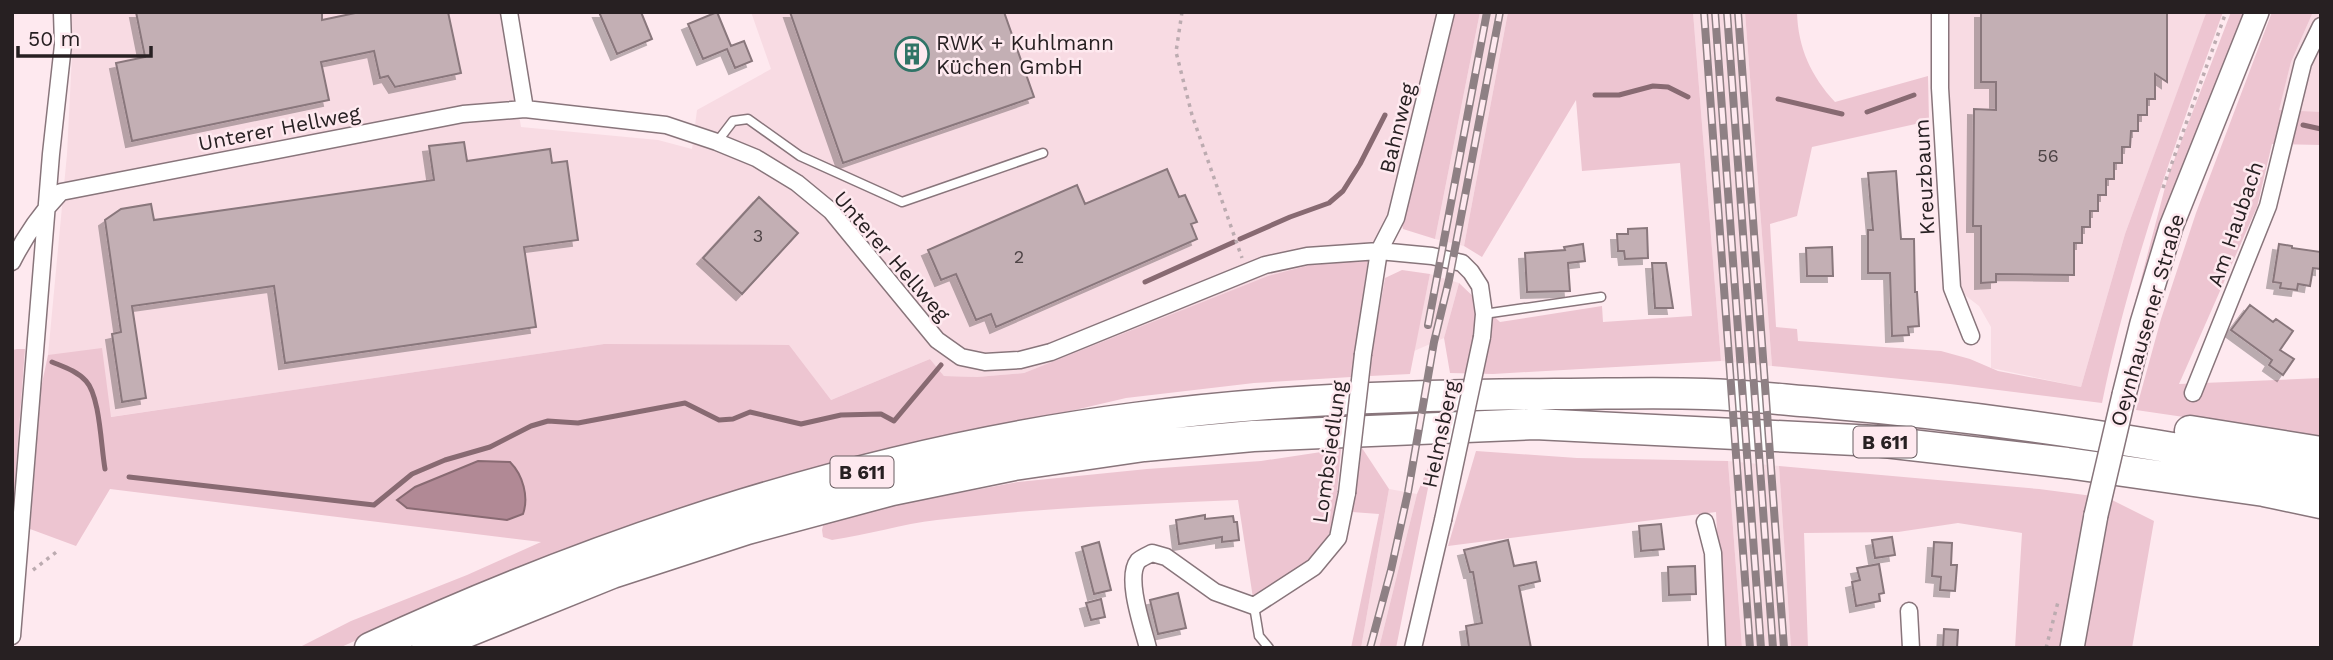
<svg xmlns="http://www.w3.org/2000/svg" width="2333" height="660" viewBox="0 0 2333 660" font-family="'Work Sans',sans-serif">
<defs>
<filter id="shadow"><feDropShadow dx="-6" dy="6" stdDeviation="0" flood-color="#0004"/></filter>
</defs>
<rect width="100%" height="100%" fill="#fee9ef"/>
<!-- built -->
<path fill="#f8dbe3" d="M71,12h432l18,115 137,13 34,9 5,-39 74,-41 -20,-57h700l-50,208 -33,40 -58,5 -286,108 -47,4 -33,-1 -14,-17 -99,41 -227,-56 -494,73 -62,-62 19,-201 5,-99z
M1480,12h28l-44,234 -29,-7z
M1693,12h52l27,354 -51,-5z
M1949,12h258l-82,222 -44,153 -90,-19v-41l-12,-21 -18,-14 -13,-187z
M2313,12h8v100l-43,-1 13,-49z
M1430,274l29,9 -15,55 -30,13z
M1728,461l51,5 12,182h-49z
M1389,489l28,5 -38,154h-18z"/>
<!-- green -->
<path fill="#edc5d1" d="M1451,12h29l-45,227 -32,-10 -2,-9z
M1508,12h185l28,349 -228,13 -43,-1 -6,-35 15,-55 41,39 102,-16 1,16 89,-6 -12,-153 -98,8 -6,-71 -94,157 -18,-11z
M1745,12h52c1,36 14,64 38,90l93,-26 1,45 -117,26 -15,69 -27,8 6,103 21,2 1,12 143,10 29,8 28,12 83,16 44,-153 80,-218 2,-4h16c-47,129 -94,257 -121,391l-152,-19 -178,-18z
M2231,12h14l-108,291 -2,-1 33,-126z
M2272,12h41l-22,50 -12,48 42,2v33l-49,-1 -15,63 -78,177 142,-6v59l-185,-27 25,-91 35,-106z
M1368,260l-17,117 -97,6 -128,15 -251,59 -411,135 -125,56h-41l53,-27 116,-46 74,-33 -431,-53 -34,57 -46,-17 11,-141 7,-33 54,-7 9,69 493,-73 185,1 42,55 99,-41 14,17 33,1 47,-4 244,-97 42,-11z
M1402,270l28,4 -20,100 -40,2 2,-24 13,-74z
M17,349h8l-13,173v-169l1,-3z
M1362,448l27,41 -28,159h-10l28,-134 -27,-2z
M1436,448l-40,200h-17l38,-154z
M1341,449l-7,76 -16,28 -12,10 -53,35 -15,-98c-100,4 -201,8 -301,20 -35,4 -70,15 -105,20l-9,-3 -1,-7 2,-8 70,-17 124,-23 129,-13 114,-8z
M1476,451l101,7 151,3 14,187h-19l-7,-136 -268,34z
M1779,466l260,23 69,9 46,23 -22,127h-117l7,-115 -64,-10 -60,9 -94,1 4,115h-17z"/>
<!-- water -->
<path fill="#b18995" stroke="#886a72" stroke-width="2" d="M478,461l32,1c13,13 19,35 13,52l-16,6 -100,-12 -10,-8 18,-13z"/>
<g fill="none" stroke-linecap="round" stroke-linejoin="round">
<!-- stream -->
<path stroke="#886a72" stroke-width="5" d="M1595,95h24l34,-9 15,1 20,10
M1778,99l64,15
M1867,112l47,-17
M2303,125l18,4
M1240,239l50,-22 39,-14 14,-12 17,-27 25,-49
M1145,282l89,-40
M52,362c12,5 25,9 34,19 14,15 15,66 19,88
M129,477l245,28 38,-31 33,-14 45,-13 41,-21 17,-5 30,2 107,-20 34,17 14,-1 17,-7 51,12 40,-9 40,-1 13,7 47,-56"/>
</g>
<!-- building -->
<path fill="#c3afb4" stroke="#89777c" stroke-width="2" filter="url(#shadow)" d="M136,12h186v8l38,-8h88l13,61 -66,14 -7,-11 -8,2 -6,-27 -53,11 8,38 -197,41 -16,-78 29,-6z
M599,12h42l11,27 -35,15z
M717,12l14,34 13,-5 8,20 -17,7 -8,-19 -24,10 -15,-35z
M790,12h214l30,85 -191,66z
M1981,12h186v70l-12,-8v25h-8v16h-9v16h-7l-1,16h-8v16h-8v16h-8v16h-8v16h-8v16h-8v16h-8v32l-78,-1v8l-15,1v-57h-8l1,-117 22,1v-28h-15z
M464,142l3,19 83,-12 2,14 15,-2 11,79 -54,7 12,80 -251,36 -11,-77 -142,20 14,92 -24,4 -10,-68 9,-2 -16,-112 16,-11 30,-5 3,16 280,-40 -5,-34z
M1167,169l12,28 6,-2 12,27 -6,2 6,15 -201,88 -5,-13 -15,6 -20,-46 -15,6 -13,-30 149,-65 8,19z
M1896,171l5,68h13l1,53h2l2,34 -11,1 1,8 -17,1 -2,-63h-22v-43h5l-5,-57z
M759,197l39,36 -56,61 -39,-36z
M1647,228l1,30 -23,1 -1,-8h-6l-1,-17h11v-5z
M1583,244l2,17 -17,2 2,28 -43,1 -2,-39 40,-3 -1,-3z
M2279,244l13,2v2l29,4v17l-8,-1 -3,18 -12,-2 -1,6 -17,-2 1,-5 -8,-1z
M1832,247l1,29h-26l-1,-28z
M1652,263h14l7,45h-18z
M2250,305l23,17 3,-3 17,12 -13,19 14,9 -11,16 -14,-10 3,-5 -41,-30z
M1205,515v4l28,-3 1,6h3l2,18 -17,2v-5l-43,7 -3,-24z
M1661,524l3,25 -23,2 -2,-25z
M1892,537l3,18 -20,3 -3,-18z
M1508,540l6,26 22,-4 4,19 -21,5 12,62h-62l-3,-22 16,-3 -9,-51h-3l-6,-22z
M1099,542l12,48 -17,4 -12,-47z
M1934,542l18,1 -1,22h6l-2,26 -15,-1 1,-13 -9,-1z
M1879,564l5,29 -5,1 1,7 -24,5 -4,-24 8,-2 -3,-12z
M1695,566l1,28 -27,1 -1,-28z
M1178,593l8,35 -28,6 -8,-34z
M1101,599l4,18 -14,3 -5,-17z
M1944,629l14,1 -1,18h-14z"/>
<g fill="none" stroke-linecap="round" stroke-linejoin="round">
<!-- lane casing -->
<g stroke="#88757b" stroke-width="11">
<path id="lane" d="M717,142l16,-21 15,-2 52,37 102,46 141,-49
M1484,314l117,-17
M1254,606l5,30 10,12"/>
</g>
<!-- street casing -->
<g stroke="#88757b" stroke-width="19">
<path id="street" d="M509,12l16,97
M1940,12v76l12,200 19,48
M12,262c13,-26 29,-49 49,-70l402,-78 62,-5 141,16 51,17 39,16 41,25 34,28 106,129 24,17 24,5 35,-2 31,-8 214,-87 42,-9 72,-5 53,5 30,7 9,9 9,14 4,28 -2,23
M1363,354l16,-103 17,-33 50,-206
M2193,393l75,-187 35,-143 18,-37
M1705,522l8,31 4,95
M1909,611l2,37
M12,636l39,-482 12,-109 -1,-33
M1148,648c-5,-20 -23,-70 -10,-87 3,-3 10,-6 14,-8l14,4 49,35 39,14 60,-39 24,-29 9,-45
M1413,648l30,-128"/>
</g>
<!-- secondary casing -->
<g stroke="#88757b" stroke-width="26">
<path id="secondary" d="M2124,395l18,-72 29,-96 86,-215
M2072,648l24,-133"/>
</g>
<!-- highway casing -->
<g stroke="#88757b" stroke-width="33">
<path id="highway" d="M2190,431l131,21
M370,648c240,-111 502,-196 765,-230 139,-19 280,-23 420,-24 50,0 100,-2 150,0 40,1 80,6 120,9 167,14 332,40 496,72
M427,648l185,-75 135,-44 145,-39 122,-25 130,-19 109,-10 282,-12 341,17 191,22 197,28 57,12"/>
</g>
<!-- path -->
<path stroke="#bcabb0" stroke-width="3.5" stroke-dasharray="3.5 5" stroke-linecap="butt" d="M1182,12l-6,40 16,63 50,143
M2163,188l63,-176
M33,570l26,-20
M2046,648l12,-46"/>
<!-- lane -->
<use href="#lane" stroke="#fff" stroke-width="8"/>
<!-- street -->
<use href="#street" stroke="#fff" stroke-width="16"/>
<!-- secondary -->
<use href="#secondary" stroke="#fff" stroke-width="23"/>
<!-- highway -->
<use href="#highway" stroke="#fff" stroke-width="30"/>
<!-- rail casing -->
<g stroke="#8e8084" stroke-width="8">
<path id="rail" d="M1704,12l46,636
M1715,12l46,636
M1727,12l46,636
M1738,12l46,636
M1428,325l59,-313
M1370,648l21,-78 17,-78 26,-150 15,-62 51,-268"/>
</g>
<!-- rail -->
<use href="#rail" stroke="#fee9ef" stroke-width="5" stroke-dasharray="16" stroke-linecap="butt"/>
<!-- street-bridge casing -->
<g stroke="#88757b" stroke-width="19" stroke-linecap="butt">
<path id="street-bridge" d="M1347,493l16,-139
M1443,520l39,-183"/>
</g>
<!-- secondary-bridge casing -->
<g stroke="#88757b" stroke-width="26" stroke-linecap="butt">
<path id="secondary-bridge" d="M2096,515l28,-120"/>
</g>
<!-- street-bridge -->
<use href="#street-bridge" stroke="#fff" stroke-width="16"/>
<!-- secondary-bridge -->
<use href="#secondary-bridge" stroke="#fff" stroke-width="23"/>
</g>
<!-- icons -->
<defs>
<g id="building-ring" transform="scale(1.75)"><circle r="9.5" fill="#fee9ef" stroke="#307467" stroke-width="1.5"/><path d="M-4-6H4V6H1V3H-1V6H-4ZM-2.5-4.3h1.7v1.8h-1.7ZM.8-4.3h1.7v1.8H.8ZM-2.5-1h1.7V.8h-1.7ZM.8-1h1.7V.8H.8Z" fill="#307467"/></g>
</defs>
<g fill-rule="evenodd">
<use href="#building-ring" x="912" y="54"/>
</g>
<g text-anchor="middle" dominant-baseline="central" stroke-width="5" stroke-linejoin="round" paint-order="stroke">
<!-- number labels -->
<g font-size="18" fill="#4e4446">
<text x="2048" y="155">56</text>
<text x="758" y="235">3</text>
<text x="1019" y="256">2</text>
</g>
<!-- shield labels -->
<g fill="#fee9ef" stroke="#685c60" stroke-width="2">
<rect x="1853.5" y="426.5" width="63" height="31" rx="5"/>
<rect x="830.5" y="456.5" width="63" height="31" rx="5"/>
</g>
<g font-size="19" font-weight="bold" fill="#272022">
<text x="1885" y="442">B 611</text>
<text x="862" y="472">B 611</text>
</g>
<!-- poi labels -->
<g font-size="21" fill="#272022" stroke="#fee9ef" text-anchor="start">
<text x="936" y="42">RWK + Kuhlmann<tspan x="936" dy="24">Küchen GmbH</tspan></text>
</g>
<!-- street labels -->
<g font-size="21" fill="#272022" stroke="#fee9ef">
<text transform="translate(279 128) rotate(-11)">Unterer Hellweg</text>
<text transform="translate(1397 128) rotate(-76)">Bahnweg</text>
<text transform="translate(1924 177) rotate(-93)">Kreuzbaum</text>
<text transform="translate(2235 224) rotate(-71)">Am Haubach</text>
<text transform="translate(892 256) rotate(49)">Unterer Hellweg</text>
<text transform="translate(2147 320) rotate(-74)">Oeynhausener Straße</text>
<text transform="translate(1440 434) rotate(-78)">Helmsberg</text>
<text transform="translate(1329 452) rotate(-82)">Lombsiedlung</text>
</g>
</g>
<!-- border -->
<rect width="2333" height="660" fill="none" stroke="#272022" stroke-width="28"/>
<!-- scale -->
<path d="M18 46v10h133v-10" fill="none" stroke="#272022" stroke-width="3.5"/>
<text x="28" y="46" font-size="21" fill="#272022" stroke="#fee9ef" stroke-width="5" paint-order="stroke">50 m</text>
</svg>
